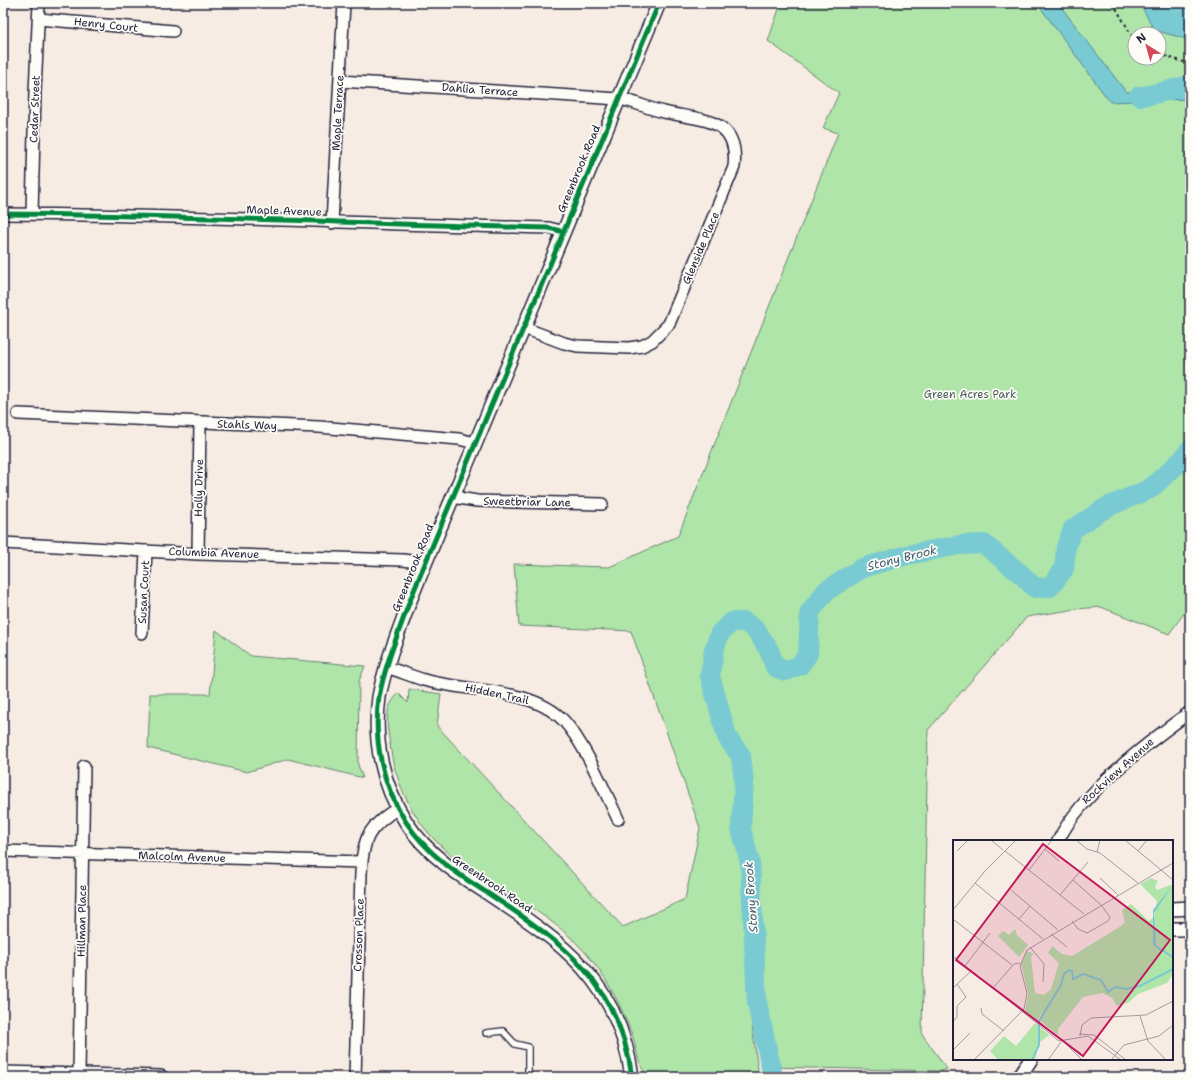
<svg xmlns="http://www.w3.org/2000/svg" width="1193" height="1080" viewBox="0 0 1193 1080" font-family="'Shantell Sans',sans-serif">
<rect width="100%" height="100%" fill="#f7ece3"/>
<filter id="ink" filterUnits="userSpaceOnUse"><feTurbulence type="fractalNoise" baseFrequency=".025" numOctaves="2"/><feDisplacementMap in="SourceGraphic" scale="8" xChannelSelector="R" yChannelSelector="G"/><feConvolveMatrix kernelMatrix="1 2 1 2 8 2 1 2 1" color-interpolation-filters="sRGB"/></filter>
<g filter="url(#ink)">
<!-- green -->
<path fill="#afe5a8" stroke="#688472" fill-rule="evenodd" d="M781,3h409v602l-21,29 -68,-27 -25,2 -49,8 -99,113 -6,304 25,35 -7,2 -170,-4 -19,-72 -3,1 11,81h-111c-11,-12 -11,-30 -17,-45 -11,-29 -26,-57 -47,-81 -56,-63 -143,-73 -180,-157 -6,-15 -11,-28 -13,-43 -2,-13 -5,-27 -3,-40 0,-5 7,-13 10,-18l10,10 1,-14 32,5 -4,32 186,201 62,-28 15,-71 -69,-197 -112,-5 -5,-62 95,3 69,-31 160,-403 -15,-5 16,-35 -71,-52zM1135,34h24v24h-24z
M216,630l35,26 114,10 -6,15 -1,84 5,13 -75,-19 -41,13 -99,-24 2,-54h60z"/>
<!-- water -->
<path fill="#79cad2" stroke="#568796" d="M1037,3h21l68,89 64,-3v10l-80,3z
M1146,3h44v37l-36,-10 -11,-21z"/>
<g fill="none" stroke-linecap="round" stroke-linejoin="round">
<!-- river -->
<path stroke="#79cad2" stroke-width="20" d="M1139,96c17,0 34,-8 51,-11
M773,1077l-16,-75 -7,-139 -9,-35 3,-46 -3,-26 -14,-19 -17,-61 4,-26 6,-17 12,-11h13l11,8 13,20 6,17 11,4 14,-6 8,-11 2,-42 16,-21 36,-23 45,-13 52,-10 25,-1 38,31 13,13 15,-1 14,-18 2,-22 7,-18 34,-22 43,-18 33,-30 7,-10"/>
<!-- service casing -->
<g stroke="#22223b" stroke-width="8">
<path id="service" d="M486,1033l17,-2 12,13 13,3v30"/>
</g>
<!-- minor casing -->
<g stroke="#22223b" stroke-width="14">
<path id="minor" d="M39,19l134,12
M340,81l279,18c15,2 27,9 41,12 36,10 80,3 74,56l-65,157 -17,17 -10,5 -13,2 -52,-2 -13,-3 -40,-15
M3,214c182,1 364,10 546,14l15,4
M32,214l3,-122 4,-89
M332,223l12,-220
M18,414l301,13 140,12 16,4
M452,497l25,4 125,3
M3,543l195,11 205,6 22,3
M198,554l2,-131
M142,633l4,-82
M386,667c13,4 25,9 38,13 42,12 108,7 140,41 21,23 40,69 54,98
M1058,841c24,-49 88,-97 132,-129
M3,851l359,11
M79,1075l5,-309
M355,1077l6,-204c2,-35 7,-46 37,-65"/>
</g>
<!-- tertiary casing -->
<g stroke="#22223b" stroke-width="16">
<path id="tertiary" d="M1172,909l18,-1
M1172,929h18
M3,1073l158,4
M632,1077c-13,-95 -69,-134 -143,-183 -32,-20 -62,-40 -83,-72 -24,-37 -33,-82 -27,-125 6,-32 19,-63 30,-94 20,-50 41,-99 62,-149 62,-150 126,-300 188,-451
M1019,1077l12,-18"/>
</g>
<!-- path -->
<path stroke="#22223b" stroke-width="2" stroke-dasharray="3 3" stroke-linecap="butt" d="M1113,3l22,38
M1159,54l31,10"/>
<!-- service -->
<use href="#service" stroke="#fdfcf7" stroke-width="5.5"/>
<!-- minor -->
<use href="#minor" stroke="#fdfcf7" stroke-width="11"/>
<!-- tertiary -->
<use href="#tertiary" stroke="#fdfcf7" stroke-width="13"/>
<!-- cycleway casing -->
<g stroke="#fdfcf7" stroke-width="8">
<path id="cycleway" d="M3,214c182,1 364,10 546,14l15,4
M632,1077c-13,-95 -69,-134 -143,-183 -32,-20 -62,-40 -83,-72 -24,-37 -33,-82 -27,-125 6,-32 19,-63 30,-94 20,-50 41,-99 62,-149 62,-150 126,-300 188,-451"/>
</g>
<!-- cycleway -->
<use href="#cycleway" stroke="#00873e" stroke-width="5"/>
</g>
</g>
<g text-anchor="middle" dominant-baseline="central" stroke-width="3.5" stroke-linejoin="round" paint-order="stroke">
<!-- street labels -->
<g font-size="11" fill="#22223b" stroke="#fdfcf7">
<text transform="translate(106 25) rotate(6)">Henry Court</text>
<text transform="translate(480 90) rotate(4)">Dahlia Terrace</text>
<text transform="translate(35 109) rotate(-88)">Cedar Street</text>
<text transform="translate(338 113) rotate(-87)">Maple Terrace</text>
<text transform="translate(579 169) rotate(-67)">Greenbrook Road</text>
<text transform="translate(284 211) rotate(2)">Maple Avenue</text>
<text transform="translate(701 248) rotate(-67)">Glenside Place</text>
<text transform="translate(247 425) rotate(2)">Stahls Way</text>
<text transform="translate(199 488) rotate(-89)">Holly Drive</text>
<text transform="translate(527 502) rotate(1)">Sweetbriar Lane</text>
<text transform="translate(214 553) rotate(2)">Columbia Avenue</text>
<text transform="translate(413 568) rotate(-68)">Greenbrook Road</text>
<text transform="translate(144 592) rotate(-87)">Susan Court</text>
<text transform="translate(497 694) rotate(12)">Hidden Trail</text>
<text transform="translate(1118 771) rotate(-42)">Rockview Avenue</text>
<text transform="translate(182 857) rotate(2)">Malcolm Avenue</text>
<text transform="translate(492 884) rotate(34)">Greenbrook Road</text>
<text transform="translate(82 921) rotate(-89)">Hillman Place</text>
<text transform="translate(359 935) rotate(-88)">Crosson Place</text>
</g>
<!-- park labels -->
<g font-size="11" fill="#4c5c5c" stroke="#fdfcf7">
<text x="970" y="394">Green Acres Park</text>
</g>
<!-- water labels -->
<g font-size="12" font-style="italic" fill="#405d70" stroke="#fdfcf7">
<text transform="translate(902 558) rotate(-14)">Stony Brook</text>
<text transform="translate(751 897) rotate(-94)">Stony Brook</text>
</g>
</g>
<!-- overview -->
<g transform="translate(953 840)">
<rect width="220" height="220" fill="#f7ece3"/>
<path d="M198,38l7,3 -3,6 2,3 16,-6v90l-6,9 -29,11 -10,9 -11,3 -5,-8 -9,-5 -20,4 -25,32v6l-19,-15 4,-9 -6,10 -12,-9 3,-19 -7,-29 6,-13 7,3 -3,3 4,36 9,2 7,-6 8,-26 -11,-10 4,-7 10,8 10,2 49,-30 4,-4 -3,-12 9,-6 18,17 5,-4 3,-16 -17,-17zM62,89l2,6 11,10 -9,12 -21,-21 5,-5 6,4zM82,183l14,12 -10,8 -4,17h-37l-8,-9 14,-15 12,10z" fill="#afe5a8"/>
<path d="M220,45l-19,28 2,32 17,13 -20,-13v-35z" fill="#79cad2"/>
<path fill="none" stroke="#79cad2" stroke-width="2" d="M204,107l16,10M79,220l7,-15v-24l22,-36 3,-11 5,-4 3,1 1,8 10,-5 18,6 7,12 7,-5 11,2 14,-3 33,-17"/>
<path fill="none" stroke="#a29ba0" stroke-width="1" d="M38,0l12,10M123,0l11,9 13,4 38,30M172,0l48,40M92,9l14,12M4,11l11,-11M52,11l79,63M185,11l9,-11M144,12l3,-12M76,30l23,-30M147,38l18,17M22,43l68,56M58,50l47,40M107,55l28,-33M0,70l32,-39 31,-31M39,72l7,-10M0,79l59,46M66,79l11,-13M119,81l6,8 9,4 21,-12 2,-4 -9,-12 -28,-25M98,94l16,13M77,107l14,17 -1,18M0,116l106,85 29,-5 33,24M12,126l25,-33M0,148l18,-17M40,148l21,-24 6,-1M28,168l1,6 22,17M187,176l8,25 18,19M0,182l4,-5v-11l9,-9 -9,-13M126,194l15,1 32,25M127,196l2,-11 9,-7 55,-3 27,-14M111,202l18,18M0,210l17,-17M21,220l50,-51 3,-16 -7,-27 7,-16 146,-87M95,220l13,-18M158,220l13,-15 35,-9 14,-11"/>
<path fill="#c2185b" fill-opacity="0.15" stroke="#c2185b" stroke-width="2" d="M90,4l127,96 -87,116 -127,-96z"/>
<rect width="220" height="220" fill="none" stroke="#22223b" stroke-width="2"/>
</g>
<!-- margin -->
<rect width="1193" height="1080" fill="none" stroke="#fdfcf7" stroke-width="16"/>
<rect x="8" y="8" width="1177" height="1064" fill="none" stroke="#22223b" stroke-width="1.5" filter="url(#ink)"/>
<!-- north arrow -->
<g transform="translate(1147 46) rotate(323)"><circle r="19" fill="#fdfcf7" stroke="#a5a5ac"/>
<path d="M0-3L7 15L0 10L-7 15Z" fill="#d1495b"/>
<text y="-6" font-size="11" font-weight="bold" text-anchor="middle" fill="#22223b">N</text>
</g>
</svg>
